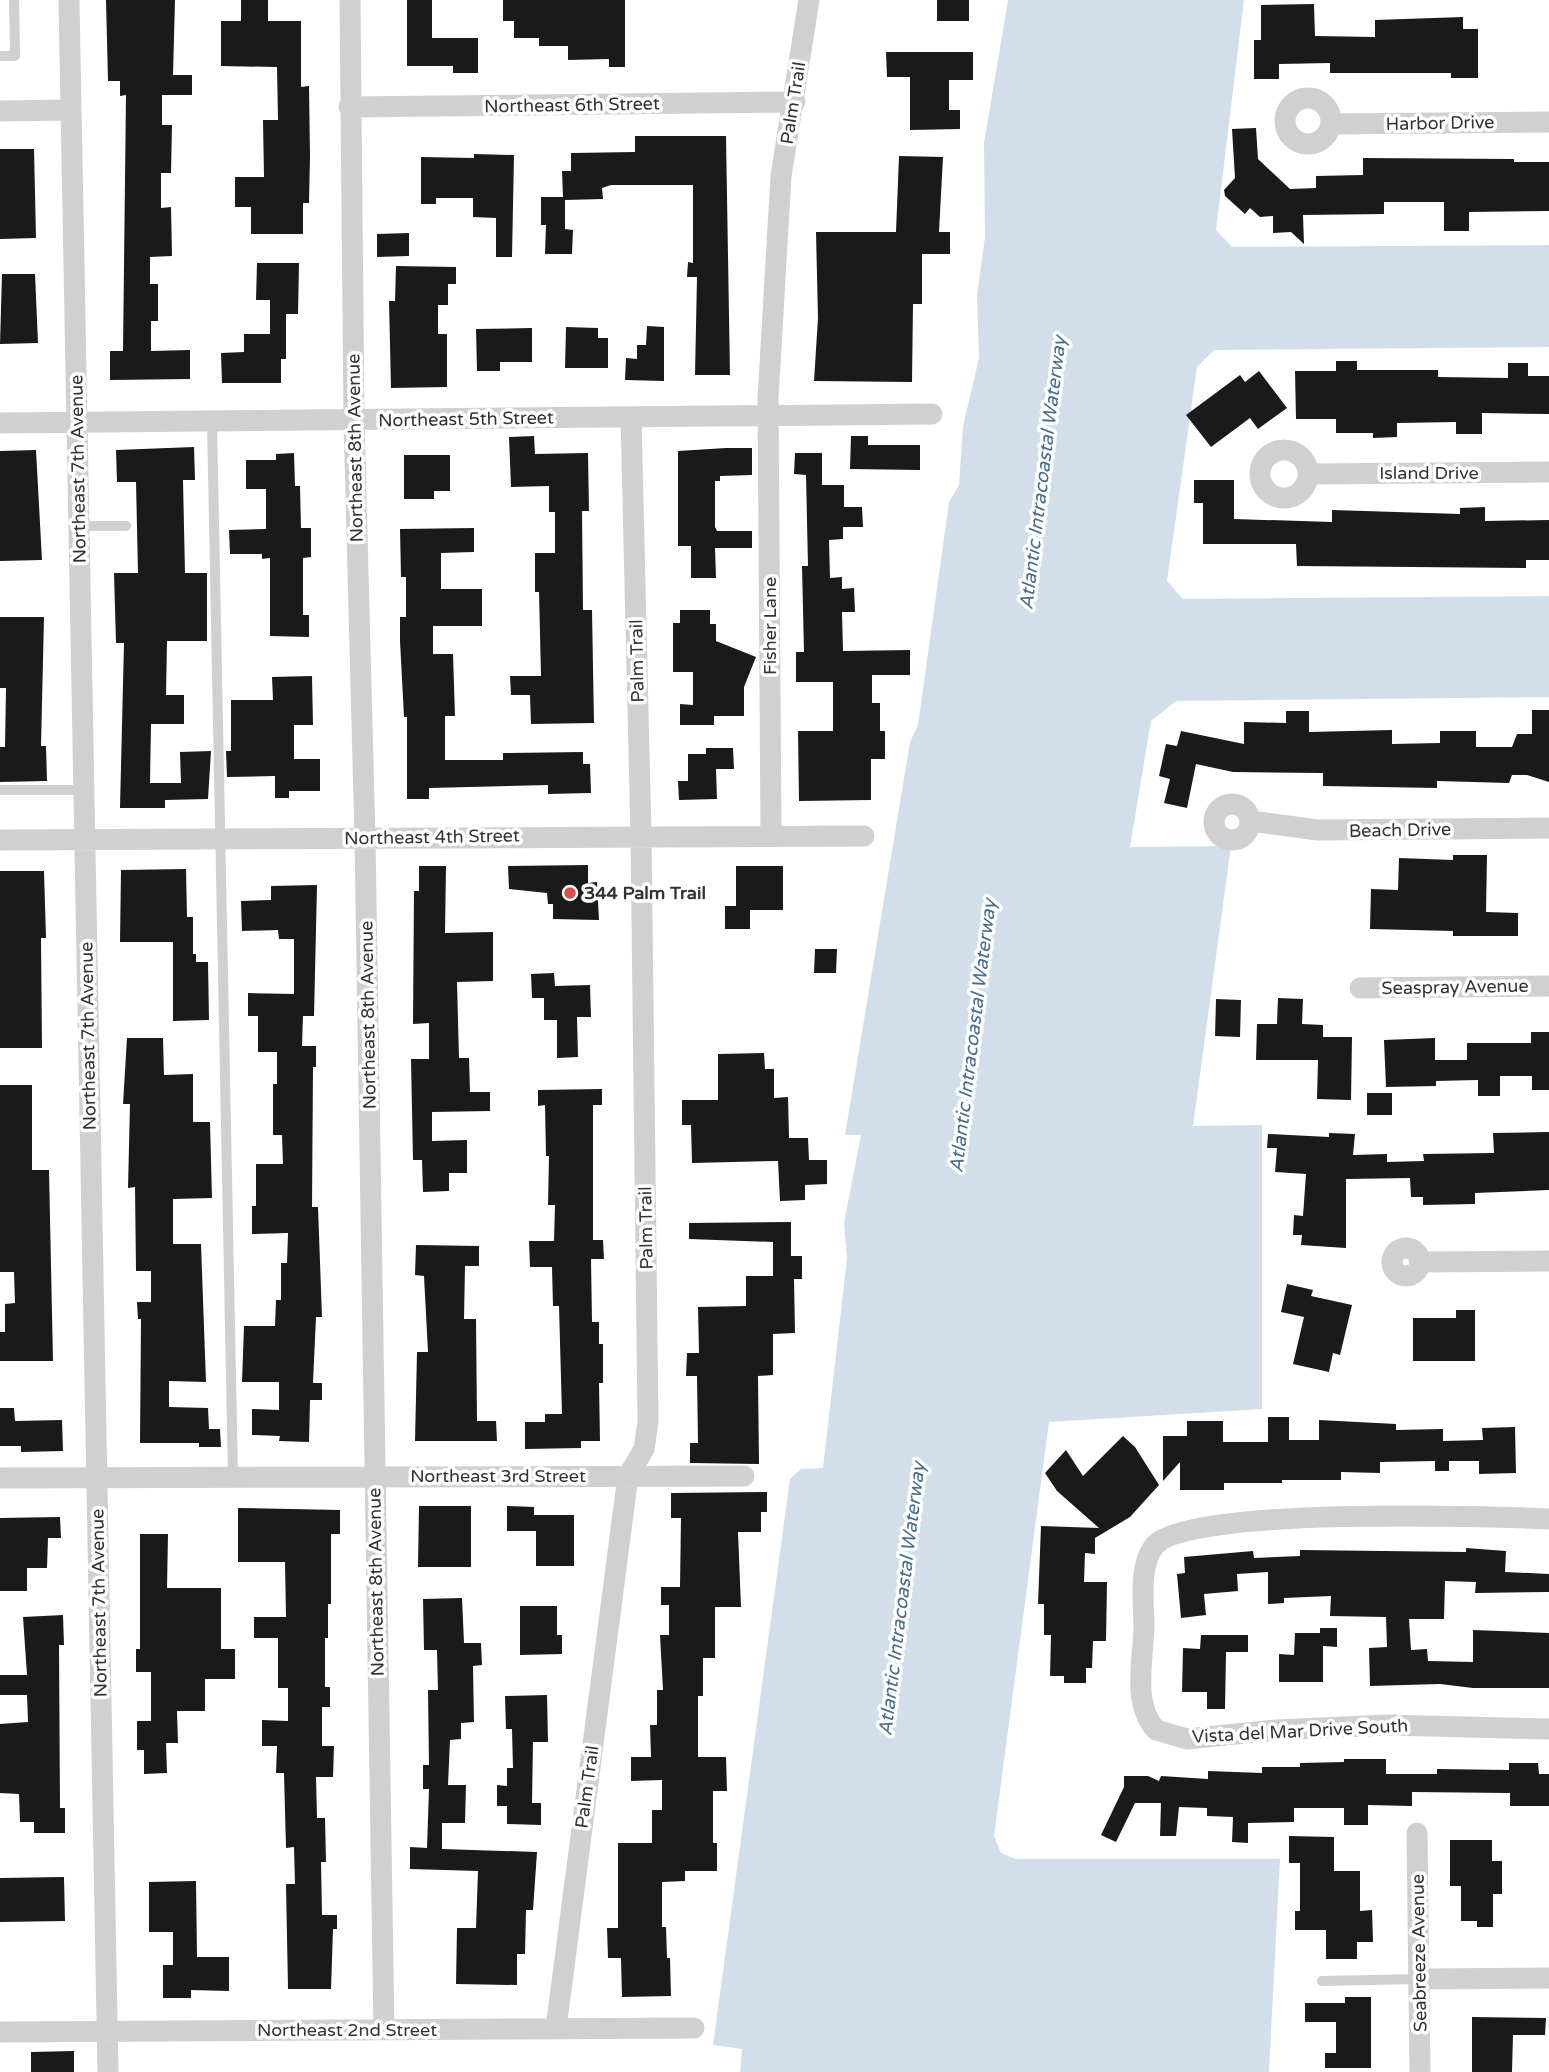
<svg xmlns="http://www.w3.org/2000/svg" width="1549" height="2072" viewBox="0 0 1549 2072" font-family="'Varela Round',sans-serif">
<rect width="100%" height="100%" fill="#fff"/>
<!-- water -->
<path fill="#d2dfeb" d="M1008,0h236l-28,230 16,17 317,-2v102l-335,3 -17,17 -30,214 16,18 366,-3v101l-373,4 -25,20 -21,126 101,-1 -38,280 69,-1v284l-213,13 -55,414 7,17 15,6h264l-11,213h-529l2,-23 -29,-4 77,-566 11,-10 22,-1 24,-210 -3,-35 17,-88h-16l65,-393 8,-17 31,-223 10,-17 4,-59 16,-68 -2,-63 8,-58 -1,-94z"/>
<!-- building -->
<path fill="#1a1a1a" d="M106,0h69l-2,75h19v20h-30v30h10l-1,48h-10v35l10,-1 1,49 -22,1v27h8v37h-7v30l39,-1v29l-80,1v-29h13l3,-256 -6,1v-15h-12z
M241,0h27v21h33v66l8,-1 1,70 -1,47h-6v31h-52v-27h-16v-30h29l-1,-57h15l-1,-53 -56,-1v-45h20z
M407,0h25v38h46v35h-25v-7h-46z
M503,0h122v67h-16v-8l-41,1v-14h-29v-8h-25v-17h-11z
M937,0h32v21h-32z
M1314,4l1,32 60,1v-17l88,-3v12h15v49h-27v-5h-121v-10l-51,1v15h-25v-39h7v-35z
M886,52h87v28h-24v30h11v19l-50,1v-53h-23z
M1256,128l2,31 32,30 26,-1v-12l47,-1v-17l151,1v3h35v49l-80,1v19h-25v-29h-60v12l-81,1 1,29 -13,-12 -18,1v-17l-13,1 -10,-9 -5,6 -20,-18 -1,-6 11,-12 -3,-49z
M635,136h91l4,239h-35l2,-98h-10l1,-15 5,1v-78h-82l-9,3 1,11 -38,1v29l8,1 -1,24h-27l1,-29h-5v-28h22l-1,-26h9v-18l64,-1z
M0,149h34l2,89 -36,1z
M474,154l40,1 -2,102h-16v-39l-23,-1v-19h-37v6h-15v-47l53,1z
M899,156l44,1 -4,75h11v22h-28v50h-9l-1,78 -98,-1 4,-63 -2,-86h80z
M409,233v23l-32,1v-23z
M257,263h42l-1,51h-12v45h-5v24h-59l-1,-30 23,-1v-18h26v-34h-14z
M396,266l60,1v17h-8v21h-10v29h9v53l-56,1 -2,-87h6z
M2,274h33l3,69 -38,1z
M647,326l17,1v54l-39,-1 1,-22 11,1v-14h9z
M566,327l32,1v10h10v30h-43z
M532,328v34h-32v9h-23l-1,-42z
M1336,361h21v9h81v7l70,1v-15h20v13h21v38l-67,-1v21h-26v-12l-59,1v14l-24,1v-5h-37v-14h-40l-1,-48h41z
M1259,371l28,37 -29,21 -8,-11 -39,29 -25,-32 54,-40 5,7z
M534,436l1,18 53,-1 1,58h-7l1,99h9l2,113 -63,1 -1,-29h-19l-1,-19h31l-2,-84h-4v-39h20v-41h-6v-26l-38,1 -2,-50z
M851,436h17v9h52v25l-70,-1z
M194,447l1,33h-12l2,93h22v68h-40l-1,54h18v29h-33l-1,59h31l-1,-31 31,-1 -3,48 -43,1v8h-45l4,-165h-8l-2,-70h24l-2,-91h-19l-1,-32z
M726,448h26v27l-32,1v5h-5v46l2,4h35v17h-37l1,30h-25v-32h-13v-95z
M36,450l6,110 -42,1v-110z
M294,453l1,33h5l1,42h10v29l-8,1v57h6v22l-39,-1v-78l-8,1v-5h-32l-1,-24 37,-1v-40h-20v-29h30v-6z
M795,453h27v32h22v22h18l1,20h-20v12l-14,1 1,38 12,-1v12l12,-1 1,24h-13l1,39 67,-1v25h-38v28h8v28h5v28h-14v41l-72,1 -1,-70h35v-49h-37v-30h8l-2,-86h6l-2,-91 -12,-1z
M404,455h46v36h-16v8h-30z
M1194,480h40v39l98,3v-12l128,4v-6l25,-1v14l64,-1v40h-23v8l-229,-2 -1,-22h-93v-41h-9z
M474,528v24l-33,1v36h41v37h-49v28h20l2,62h-10v44h58v-7l80,-1v12h7l1,29 -43,1v-9l-119,3v11h-22v-82h-3l-4,-76v-24h6v-40h-5l-1,-48z
M680,610h30v14h6v17l40,16 -12,30v29h-30v9h-34v-21l13,1v-33h-20v-49h7z
M0,617h44l-3,129h5l1,35 -47,1v-35h5l1,-59h-6z
M312,676l1,49h-19v34h26v32h-31v7h-14v-22l-48,1 -1,-26h5v-51h42l-1,-23z
M1532,710h17v72l-22,-7h-15l-3,8 -72,-2v7l-114,-2v-13l-90,-1 -37,-8 -9,44 -23,-5 6,-24 -11,-3 7,-32 11,2 4,-15 63,13v-22l42,1v-12h23v21l83,-2v14l48,-1v-12h36v16h36l5,-13h15z
M706,748h27l1,21h-18l1,30 -38,1 -1,-19h10v-27h18z
M1453,855h34l-1,57 32,1v23h-65v-5l-83,-2 1,-40 27,1 1,-32 54,2z
M588,865v18l9,-1 2,38 -46,-1v-15h-5l-1,-11 -38,-4 -1,-23z
M419,866h27l-1,67 48,-1v49l-36,1 2,76h10l1,34h20v19l-58,1v29l35,-1v33h-18v18l-26,1 -1,-32h-9l-2,-101h18v-36l-16,1 1,-133h5z
M736,866h47v44h-33v19h-25v-23h11z
M186,869l1,48h6v37h3v8h12l1,58 -36,1v-79h-53l1,-72z
M0,871h44l2,67h-5l1,110h-42z
M317,885l-3,131h-11l-1,30h14v21h-3l-1,140h6l4,110h-6l-3,66h9v17h-12l-1,42 -30,-1 1,-5 -28,-1v-26l27,1v-28h-37l2,-56h31l1,-26h5v-37h6l1,-30 -36,1v-28h4v-42h27l-1,-29h-9v-51h4v-32h-19v-36h-10v-23l46,1v-55h-15l-1,-9 -36,1 -1,-30 30,-1v-14z
M815,949h22l-1,24h-22z
M554,973l1,13 35,-1 1,32h-14l1,40 -21,1v-38h-13v-22h-12l-1,-24z
M1278,998l25,1 -1,25 21,1v12h29l-1,63 -34,-1 1,-39h-62l1,-36h20z
M1216,999l25,1 -1,37 -25,-1z
M1531,1032h18v58h-17v-14h-32v20h-22v-16l-42,1v5l-50,1 -2,-47 51,-2v22h32v-17h64z
M127,1038h36l1,37 29,-1v48h17l2,76 -39,1v45h28l5,138 -37,-1v26l39,1 1,21h11l1,18h-22v-4h-59l1,-124h-3l-1,-17h14v-31h-15l-1,-84 -7,1 2,-84h-7z
M764,1053l1,16h9v29l14,-1 1,41h19l1,22h18v24l-22,1v15l-25,1 -2,-40 -86,2 -1,-38h-9v-25h36v-46z
M0,1085h32v85h17l4,191h-53v-29h5v-28l10,-1 -1,-31h-14z
M602,1089v16h-9v135h10l1,19h-13l1,63h7v22h4v39h-4l1,58h-19v7l-56,1v-27h20v-8h17l-3,-108h-6l-1,-39h-22l-1,-26h25l1,-36h-7l1,-49h-3l-1,-51 -7,1v-16z
M1367,1093h25v22h-25z
M1549,1132v58l-74,3v11l-52,1v-8h-12l-1,-19 -64,1v69l-45,-3 1,-10h-9l1,-20 9,1 3,-42 -31,-2 2,-24h-10l1,-14 61,3v-4l26,1 -2,21 34,-1v8l37,-1 -1,-7 71,-1 -1,-20z
M791,1222v34h11v23h-8l1,54 -22,1v41l-15,1 1,88 -69,-1v-20h8l-1,-67h-11l1,-23h12l-1,-46 48,-1v-30h27v-34l-84,-3v-16z
M416,1245l63,1v20h-14l-1,53h12l1,102h19l1,20h-82l2,-89h11l-4,-76 -9,-1z
M1287,1284l26,6 -2,6 41,9 -12,50 -7,-2 -4,19 -36,-8 11,-47 -23,-5z
M1456,1310h19v51h-62v-43h43z
M0,1408h14l1,13 47,-1 1,31 -42,1v-6h-21z
M1268,1417h21v23h30v-20l77,4v6l47,-1v12l40,-1 -1,-12 33,-1 1,46 -37,1v-13h-30v10h-14v-10l-55,1v11l-39,-1v8h-59v3h-58v7h-44v-28l-17,19v-45h24v-15h36v21h45z
M1123,1436l12,11 24,38 -29,32 -35,21v16l-10,-1 -1,29h23l-1,59h-13l-1,27h-6v15h-22v-7h-14l1,-41h-7v-31h-6l3,-78 58,2 -42,-37 -12,-18 21,-23 17,26z
M767,1492v20h-6v20h-23l3,75h-26v51h-12v38h-5v61h28l1,34h-14v52h4v28h-32v10l-23,1v45h4l1,31h3l1,38 -49,1 -1,-39h-13l-1,-30h11v-85h34v-33h10v-30l-31,1v-24h20l-1,-32h7v-35h6l-3,-55h9v-30h-8v-18h19l1,-69h-10v-25z
M419,1506h52v61h-53z
M507,1506l27,1v8h40v51h-38v-35h-29z
M238,1508l102,2v24h-9v70h-3v34h-3v49h5v20h-8v39h12l-1,31h-17l1,41h8l1,44h-5l1,53h15v14h-4l-2,60h-43l-2,-105h9l-1,-37 -8,1 -2,-75h-8l1,-27h-15v-26l26,1v-33h-10v-50h-24v-21h32l-1,-55h-47z
M60,1517l1,21h-13l-1,30h-20v23h-27v-73z
M140,1534h28l-1,54h54v61h14v30h-30v32h-28l1,32h-12l1,30 -23,1v-24h-7v-29h14v-49h-15v-23h4z
M1466,1548l40,3 -1,21 44,2v18l-74,1 1,-11 -31,-1 -1,38h-35l2,31 16,-1 1,12 45,1v-32l76,3v55h-76l-33,-4 -70,2 -1,-38 18,-1 -1,-30 -56,-1 1,-20 -47,2v5l-16,1v-32l-31,2 1,17 -34,3 2,21 -25,3 -4,-44 8,-1 -1,-16 69,-6 1,7 46,-2v-6l166,2z
M462,1598l2,45h17l1,22 -9,1 1,56 -13,1v16l-11,1 -2,45h18l-1,38h-23v26l95,3 -4,58h-7l-1,44h-8v31l-61,-1 1,-56h19l2,-57 -68,-2v-22l17,1 2,-59h-6v-24h6l-1,-75h10l-1,-40h-13l-1,-51z
M520,1606h37v29h5v19l-42,1z
M63,1615l1,30h-5l1,163h5v25h-31v-11h-14l-1,-28 -19,-1v-69l28,-2 -1,-27h-27v-20h27l-4,-58z
M1320,1628h17v19l-14,-1v36h-44v-28l15,1 1,-22h25z
M1201,1635h47v17h-22l-1,57h-18v-17h-25l1,-44 17,1z
M547,1695l1,47h-15l-1,61h9v22l-34,-1v-18h-10v-21l10,1v-18h6l-1,-39h-6l-1,-33z
M1344,1759h42v15h51v-5l72,1v-7h29l1,11h10v32h-39v-13l-98,-1v14l-44,-1v20h-24v-17h-50v14l-46,1v20l-16,-1 1,-25 -26,-1v-8l-28,-1 -3,29h-16l1,-33h-26l-19,39 -15,-7 23,-48v-11h24l11,5 2,-5 47,3v-8l54,2v-6h38v-4l44,-1z
M1289,1836l45,1v34h26v40l12,-1 1,32h-16v17h-31v-29h-31v-19h5v-48h-11z
M1450,1840h42v21h10v33h-9v33h-16v-6h-16v-35h-11z
M64,1877l1,44 -65,1v-44z
M196,1881l1,76h32v34l-38,-1v8h-28v-33h10v-33h-24v-50z
M1345,1997h26v71h-46v-15h11v-31h-31v-19h40z
M1472,2017l74,1 -1,17h-32l-1,37h-40z
M74,2051v21h-43v-20z"/>
<g fill="none" stroke-linecap="round" stroke-linejoin="round">
<!-- lane -->
<path stroke="#d0d0d0" stroke-width="10" d="M0,56h15l-1,-56
M212,422l21,1055
M79,526h47
M0,790h84
M1322,1981l97,-2"/>
<!-- street -->
<path stroke="#d0d0d0" stroke-width="21" d="M69,0l39,2072
M350,0l4,420 11,418 19,1192
M1285 121a23 23 0 1 1 46 0a23 23 0 1 1-46 0Z
M349,107l446,-5
M0,111l71,-1
M1331,124l218,-2
M0,423l932,-9
M1260 474a24 24 0 1 1 48 0a24 24 0 1 1-48 0Z
M1308,474l241,-2
M1214 822a18 18 0 1 1 36 0a18 18 0 1 1-36 0Z
M1251,821l67,9 231,-2
M771,836l-3,-437 13,-223 28,-176
M0,840l864,-4
M1360,988l189,-2
M1392 1262a14 14 0 1 1 28 0a14 14 0 1 1-28 0Z
M1419,1262l130,-1
M0,1478l744,-2
M1549,1519c-61,-3 -361,-12 -394,26 -17,20 -11,59 -11,83 -1,33 -12,76 12,102l31,9 89,-9 112,-5 161,4
M1417,1833l3,239
M1419,1979l130,-1
M556,2028l72,-552 16,-27 4,-27 -7,-587 -10,-418
M0,2032l694,-4"/>
</g>
<!-- markers -->
<circle fill="#d64e49" stroke="#fff" stroke-width="2.5" cx="570" cy="893" r="7"/>
<g text-anchor="middle" dominant-baseline="central" stroke-width="7" stroke-linejoin="round" paint-order="stroke">
<!-- street labels -->
<g font-size="18" fill="#333" stroke="#fff">
<text transform="translate(793 103) rotate(-81)">Palm Trail</text>
<text transform="translate(572 105) rotate(-1)">Northeast 6th Street</text>
<text transform="translate(1440 123) rotate(-1)">Harbor Drive</text>
<text transform="translate(466 419) rotate(-1)">Northeast 5th Street</text>
<text transform="translate(355 448) rotate(-91)">Northeast 8th Avenue</text>
<text transform="translate(78 469) rotate(-91)">Northeast 7th Avenue</text>
<text x="1429" y="473">Island Drive</text>
<text transform="translate(770 626) rotate(-90)">Fisher Lane</text>
<text transform="translate(637 661) rotate(-91)">Palm Trail</text>
<text transform="translate(1400 830) rotate(-1)">Beach Drive</text>
<text transform="translate(432 837) rotate(-1)">Northeast 4th Street</text>
<text transform="translate(1455 987) rotate(-1)">Seaspray Avenue</text>
<text transform="translate(368 1015) rotate(-91)">Northeast 8th Avenue</text>
<text transform="translate(88 1036) rotate(-91)">Northeast 7th Avenue</text>
<text transform="translate(646 1228) rotate(-91)">Palm Trail</text>
<text x="498" y="1476">Northeast 3rd Street</text>
<text transform="translate(376 1582) rotate(-91)">Northeast 8th Avenue</text>
<text transform="translate(99 1603) rotate(-91)">Northeast 7th Avenue</text>
<text transform="translate(1300 1731) rotate(-3)">Vista del Mar Drive South</text>
<text transform="translate(587 1787) rotate(-82)">Palm Trail</text>
<text transform="translate(1419 1953) rotate(-91)">Seabreeze Avenue</text>
<text x="347" y="2030">Northeast 2nd Street</text>
</g>
<!-- poi labels -->
<g font-size="18" font-weight="bold" fill="#333" stroke="#fff" text-anchor="start">
<text x="584" y="893">344 Palm Trail</text>
</g>
<!-- water labels -->
<g font-size="19" font-style="italic" fill="#476c8f" stroke="#fff">
<text transform="translate(1043 473) rotate(-83)">Atlantic Intracoastal Waterway</text>
<text transform="translate(973 1036) rotate(-83)">Atlantic Intracoastal Waterway</text>
<text transform="translate(902 1599) rotate(-83)">Atlantic Intracoastal Waterway</text>
</g>
</g>
</svg>
